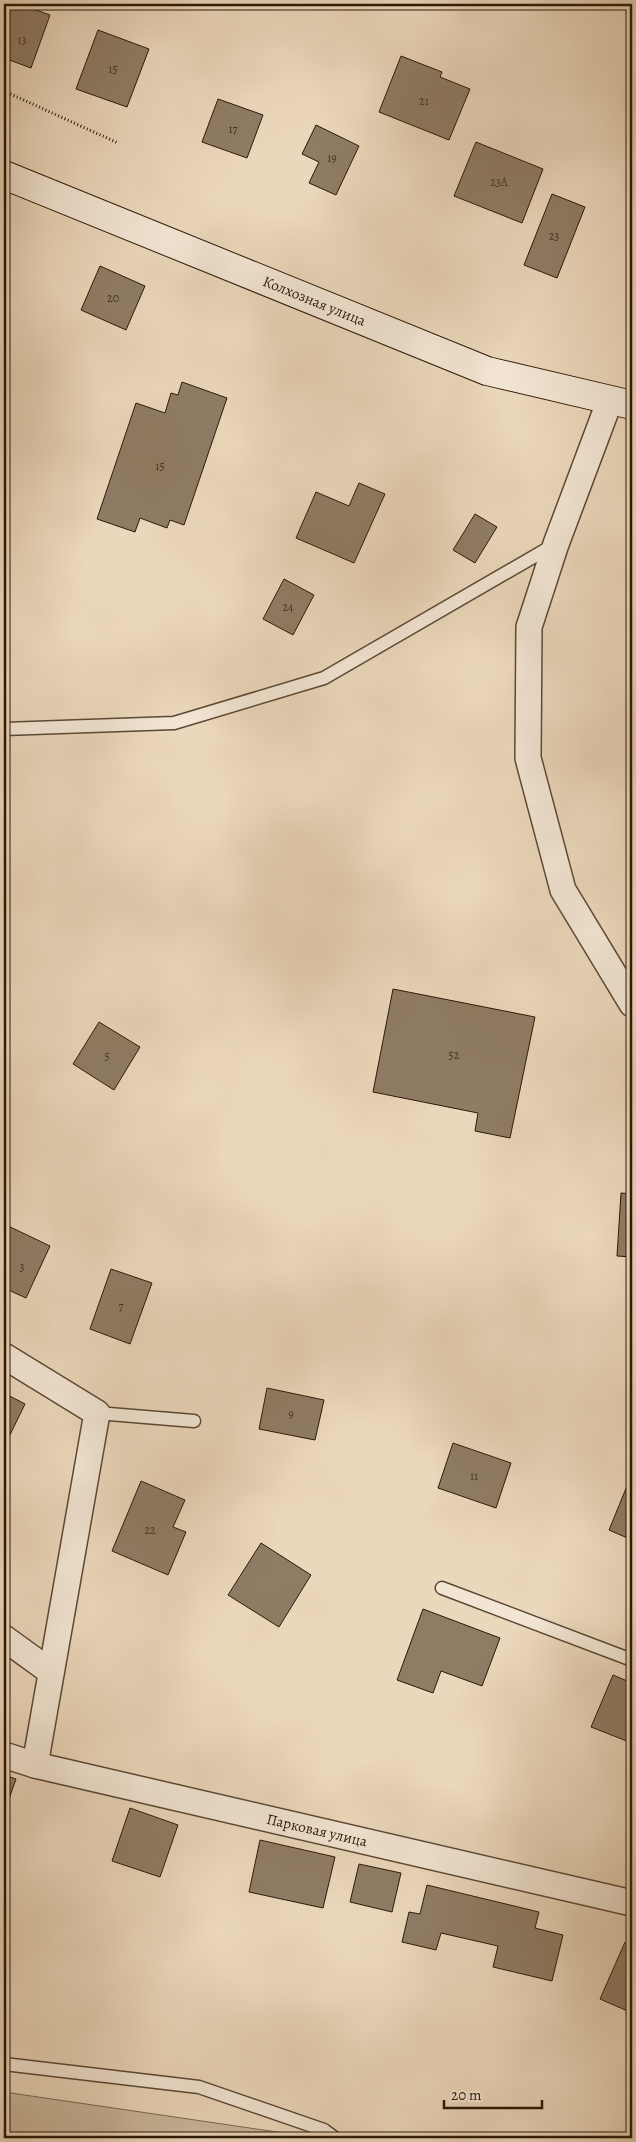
<svg xmlns="http://www.w3.org/2000/svg" width="636" height="2142" viewBox="0 0 636 2142" font-family="Alegreya,serif">
<rect width="100%" height="100%" fill="#ebd7bb"/>
<filter id="stains"><feTurbulence type="fractalNoise" baseFrequency=".004" numOctaves="4"/><feColorMatrix values="0 0 0 0 .2 0 0 0 0 .09 0 0 0 0 .02 0 0 0 .5 -.17"/></filter>
<radialGradient id="worn" r=".72"><stop offset=".6" stop-color="#630" stop-opacity="0"/><stop offset="1" stop-color="#630" stop-opacity=".3"/></radialGradient>
<!-- green -->
<path fill="#cab79c" stroke="#7a6852" d="M4,2092l314,46h1h-315z"/>
<!-- building -->
<path fill="#8f7c65" stroke="#2b1907" d="M11,4h8l31,11 -19,53 -27,-10v-36z
M98,30l51,19 -22,58 -51,-18z
M401,56l41,16 -2,5 30,12 -21,51 -70,-28z
M218,99l45,16 -16,43 -45,-16z
M316,125l43,21 -23,49 -27,-12 10,-21 -17,-8z
M476,142l67,27 -21,54 -68,-27z
M552,194l33,13 -28,71 -33,-13z
M100,266l45,20 -19,44 -45,-20z
M182,382l45,16 -43,127 -14,-5 -3,8 -27,-10 -5,14 -38,-13 39,-116 29,10 6,-20 7,2z
M359,483l26,11 -31,69 -58,-25 20,-46 33,14z
M475,514l22,13 -22,36 -22,-13z
M284,579l30,16 -21,40 -30,-16z
M393,989l142,28 -25,121 -35,-7 3,-18 -105,-21z
M99,1022l41,25 -26,43 -41,-26z
M621,1193l11,1v63l-15,-1z
M4,1224l46,22 -24,52 -22,-10z
M111,1269l41,14 -22,61 -40,-15z
M267,1388l57,12 -9,40 -56,-11z
M4,1393l21,11 -21,43z
M453,1443l58,20 -15,45 -58,-20z
M141,1481l44,19 -12,27 13,5 -18,43 -56,-24z
M627,1486l5,2v52l-23,-10z
M261,1543l50,32 -32,52 -51,-32z
M423,1609l77,29 -18,48 -41,-15 -8,22 -36,-13z
M613,1675l19,8v60l-41,-16z
M4,1775l12,4 -12,34z
M130,1808l48,17 -18,52 -48,-16z
M260,1840l75,17 -12,51 -74,-16z
M359,1864l42,9 -9,39 -42,-10z
M427,1885l112,27 -4,16 28,7 -11,46 -59,-14 5,-21 -57,-13 -5,17 -34,-8 7,-30 11,2z
M625,1942l7,3v68l-32,-14z"/>
<g fill="none" stroke-linecap="round" stroke-linejoin="round">
<!-- lane casing -->
<g stroke="#5b4834" stroke-width="15">
<path id="lane" d="M4,729l170,-6 150,-45 230,-133
M97,1413l97,8
M442,1588l190,72
M4,2064l195,23 125,43 11,8"/>
</g>
<!-- street casing -->
<g stroke="#5b4834" stroke-width="28">
<g id="street">
<path d="M610,400l-54,144 -27,83 -1,131 35,132 69,114"/>
<path d="M4,1356l93,57 -62,352"/>
<path d="M4,1638l47,34"/>
<path id="s1" d="M4,1755l31,10 597,138"/>
</g>
</g>
<!-- secondary casing -->
<g stroke="#2b1907" stroke-width="30">
<g id="secondary">
<path id="s2" d="M4,175l483,196 145,34"/>
</g>
</g>
<!-- path -->
<path stroke="#2b1907" stroke-width="3" stroke-dasharray="1 2.5" stroke-linecap="butt" d="M4,91l114,52"/>
<!-- lane -->
<use href="#lane" stroke="#f2e5d3" stroke-width="12"/>
<!-- street -->
<use href="#street" stroke="#f2e5d3" stroke-width="25"/>
<!-- secondary -->
<use href="#secondary" stroke="#f2e5d3" stroke-width="28"/>
</g>
<g text-anchor="middle" dominant-baseline="central" stroke-width="4" stroke-linejoin="round" paint-order="stroke">
<!-- number labels -->
<g font-size="12" fill="#44321e">
<text x="22" y="40">13</text>
<text x="113" y="69">15</text>
<text x="424" y="101">21</text>
<text x="233" y="129">17</text>
<text x="332" y="158">19</text>
<text x="499" y="182">23А</text>
<text x="554" y="236">23</text>
<text x="113" y="298">20</text>
<text x="160" y="466">15</text>
<text x="288" y="607">24</text>
<text x="454" y="1055">52</text>
<text x="107" y="1056">5</text>
<text x="22" y="1267">3</text>
<text x="121" y="1306">7</text>
<text x="291" y="1414">9</text>
<text x="474" y="1476">11</text>
<text x="150" y="1530">22</text>
</g>
<!-- street labels -->
<g font-size="15" fill="#2b1907" stroke="#f2e5d3">
<text stroke="none"><textPath href="#s2" startOffset="335">Колхозная улица</textPath></text>
<text stroke="none"><textPath href="#s1" startOffset="322">Парковая улица</textPath></text>
</g>
</g>
<!-- margin -->
<rect width="636" height="2142" fill="none" stroke="#ebd7bb" stroke-width="20"/>
<rect x="5" y="5" width="626" height="2132" fill="none" stroke="#2b1907" stroke-width="2.5"/>
<rect x="10" y="10" width="616" height="2122" fill="none" stroke="#2b1907"/>
<!-- scale -->
<path d="M444 2100v8h98v-8" fill="none" stroke="#2b1907" stroke-width="2.5"/>
<text x="451" y="2100" font-size="15" fill="#2b1907" stroke="#f2e5d3" stroke-width="4" paint-order="stroke">20 m</text>
<rect width="100%" height="100%" filter="url(#stains)"/>
<rect width="100%" height="100%" fill="url(#worn)"/>
</svg>
